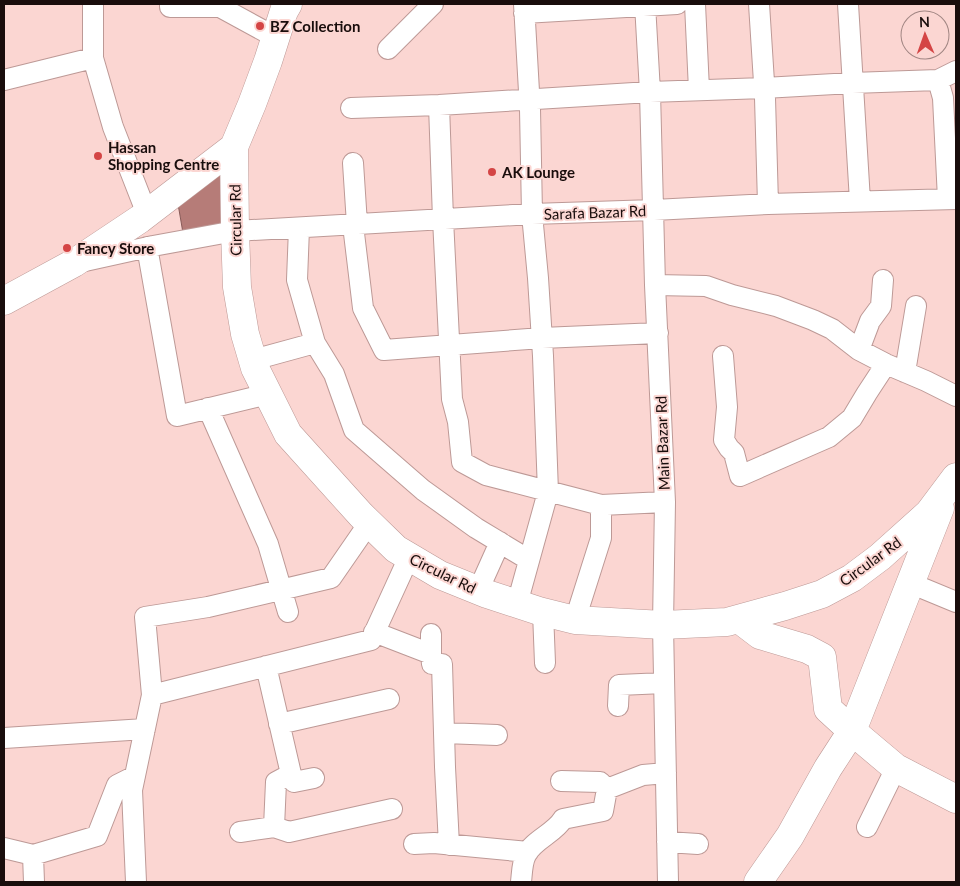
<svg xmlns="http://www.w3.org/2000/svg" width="960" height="886" viewBox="0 0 960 886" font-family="Lato,sans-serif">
<rect width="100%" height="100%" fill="#fbd6d2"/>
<!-- water -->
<path fill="#b67c78" stroke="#875b58" d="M228,164l-4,62 -41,7 -6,-35z"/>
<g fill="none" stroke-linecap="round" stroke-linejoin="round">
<!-- street casing -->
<g stroke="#bd9996" stroke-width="22">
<path id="street" d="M93,4v54l20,69 34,87
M170,4v3h50l55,30
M645,4l5,88 5,193 10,217 -2,123 5,257
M695,4l4,86
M759,4l6,94 3,106
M848,4l12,197
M524,13l153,-9
M388,49l45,-45
M4,80l89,-22
M938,80l5,18 5,101
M439,105l4,114 9,180 6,23 4,40 24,13 115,30 64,-3
M351,108l88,-3 211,-13 114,-4 88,-5 86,-3 18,-9
M353,163l4,61
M353,225l10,83 21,42 158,-12 116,-5
M299,228l-2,52 18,63 19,31 20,56 69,60 53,38 53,32
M147,247l30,169 91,-22
M85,261l68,-15 82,-15 297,-17 122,-4 114,-6 188,-5
M655,285l51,1 26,9 44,11 37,14 19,9 27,21 27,14 40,17 30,15
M859,350l11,-29 11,-15 2,-26
M723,356l4,51 -3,33 5,8 5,5 6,23 89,-39 23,-19 15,-25 19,-29
M253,360l62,-17
M905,372l11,-66
M208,408l60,136 20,68
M910,583l46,19
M478,591l22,-49
M517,604l31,-112 -5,-136 -5,-78 -6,-64 -2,-105 -6,-105
M543,612l2,51
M575,620l26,-82v-33
M374,632l57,22
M431,634v20l1,10h10l3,103 4,78
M266,666l25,108
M152,695l219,-55 38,-83
M618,706l1,-21 45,-2
M279,724l110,-25
M444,733l53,2
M4,738l141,-9
M561,781l39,1 7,7
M274,827l2,-45 15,-8 3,8 20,-4
M867,827l29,-59
M240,832l34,-5 15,5 103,-23
M667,842l31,2
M414,844l20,-1 94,9
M4,848l29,7
M34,882l-1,-27 64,-19 20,-51 18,-9
M136,882l-4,-92 20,-95 -7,-78 63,-10 123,-29 38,-55
M521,882c1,-8 1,-20 5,-27 7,-15 29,-22 37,-36l40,-8 4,-22 36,-14 23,-2"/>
</g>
<!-- secondary casing -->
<g stroke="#bd9996" stroke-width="29">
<path id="secondary" d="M288,4l-4,7 -16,50 -16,43 -18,43 1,84 2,56 8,47 10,34 33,66 73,81 35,34 44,26 47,19 52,17 36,9 88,5 64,-3 58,-16 37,-12 30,-16 28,-21 49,-44 27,-36
M4,301l70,-38 66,-44 94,-72
M739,619l21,16 47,14 15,8 6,52 24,22 44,37 60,31
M758,882l32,-46 38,-68 24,-37 88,-223"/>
</g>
<!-- street -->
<use href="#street" stroke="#fff" stroke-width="20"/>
<!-- secondary -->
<use href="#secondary" stroke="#fff" stroke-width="28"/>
</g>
<!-- markers -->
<g fill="#d44545" stroke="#fbd6d2" stroke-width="2">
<circle cx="260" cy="26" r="5"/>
<circle cx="98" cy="156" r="5"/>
<circle cx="492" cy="172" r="5"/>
<circle cx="67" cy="248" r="5"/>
</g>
<g text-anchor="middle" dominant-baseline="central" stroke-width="4" stroke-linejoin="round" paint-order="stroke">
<!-- poi labels -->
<g font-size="15" font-weight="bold" fill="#190d0c" stroke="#fbd6d2" text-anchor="start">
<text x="270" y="26">BZ Collection</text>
<text x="108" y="147">Hassan<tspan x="108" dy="17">Shopping Centre</tspan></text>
<text x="502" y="172">AK Lounge</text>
<text x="77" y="248">Fancy Store</text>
</g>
<!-- street labels -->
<g font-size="15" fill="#190d0c" stroke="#fbd6d2">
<text transform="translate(595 212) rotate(-2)">Sarafa Bazar Rd</text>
<text transform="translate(235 220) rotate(-91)">Circular Rd</text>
<text transform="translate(662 443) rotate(-92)">Main Bazar Rd</text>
<text transform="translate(870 561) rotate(-36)">Circular Rd</text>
<text transform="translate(443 573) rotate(26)">Circular Rd</text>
</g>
</g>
<!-- border -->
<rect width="960" height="886" fill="none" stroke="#190d0c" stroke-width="10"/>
<!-- north arrow -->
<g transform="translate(925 35) rotate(358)"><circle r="24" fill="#fbd6d2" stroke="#a18683"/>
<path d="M0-4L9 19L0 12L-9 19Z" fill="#d44545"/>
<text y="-8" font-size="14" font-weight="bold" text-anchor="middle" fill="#190d0c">N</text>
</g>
</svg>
